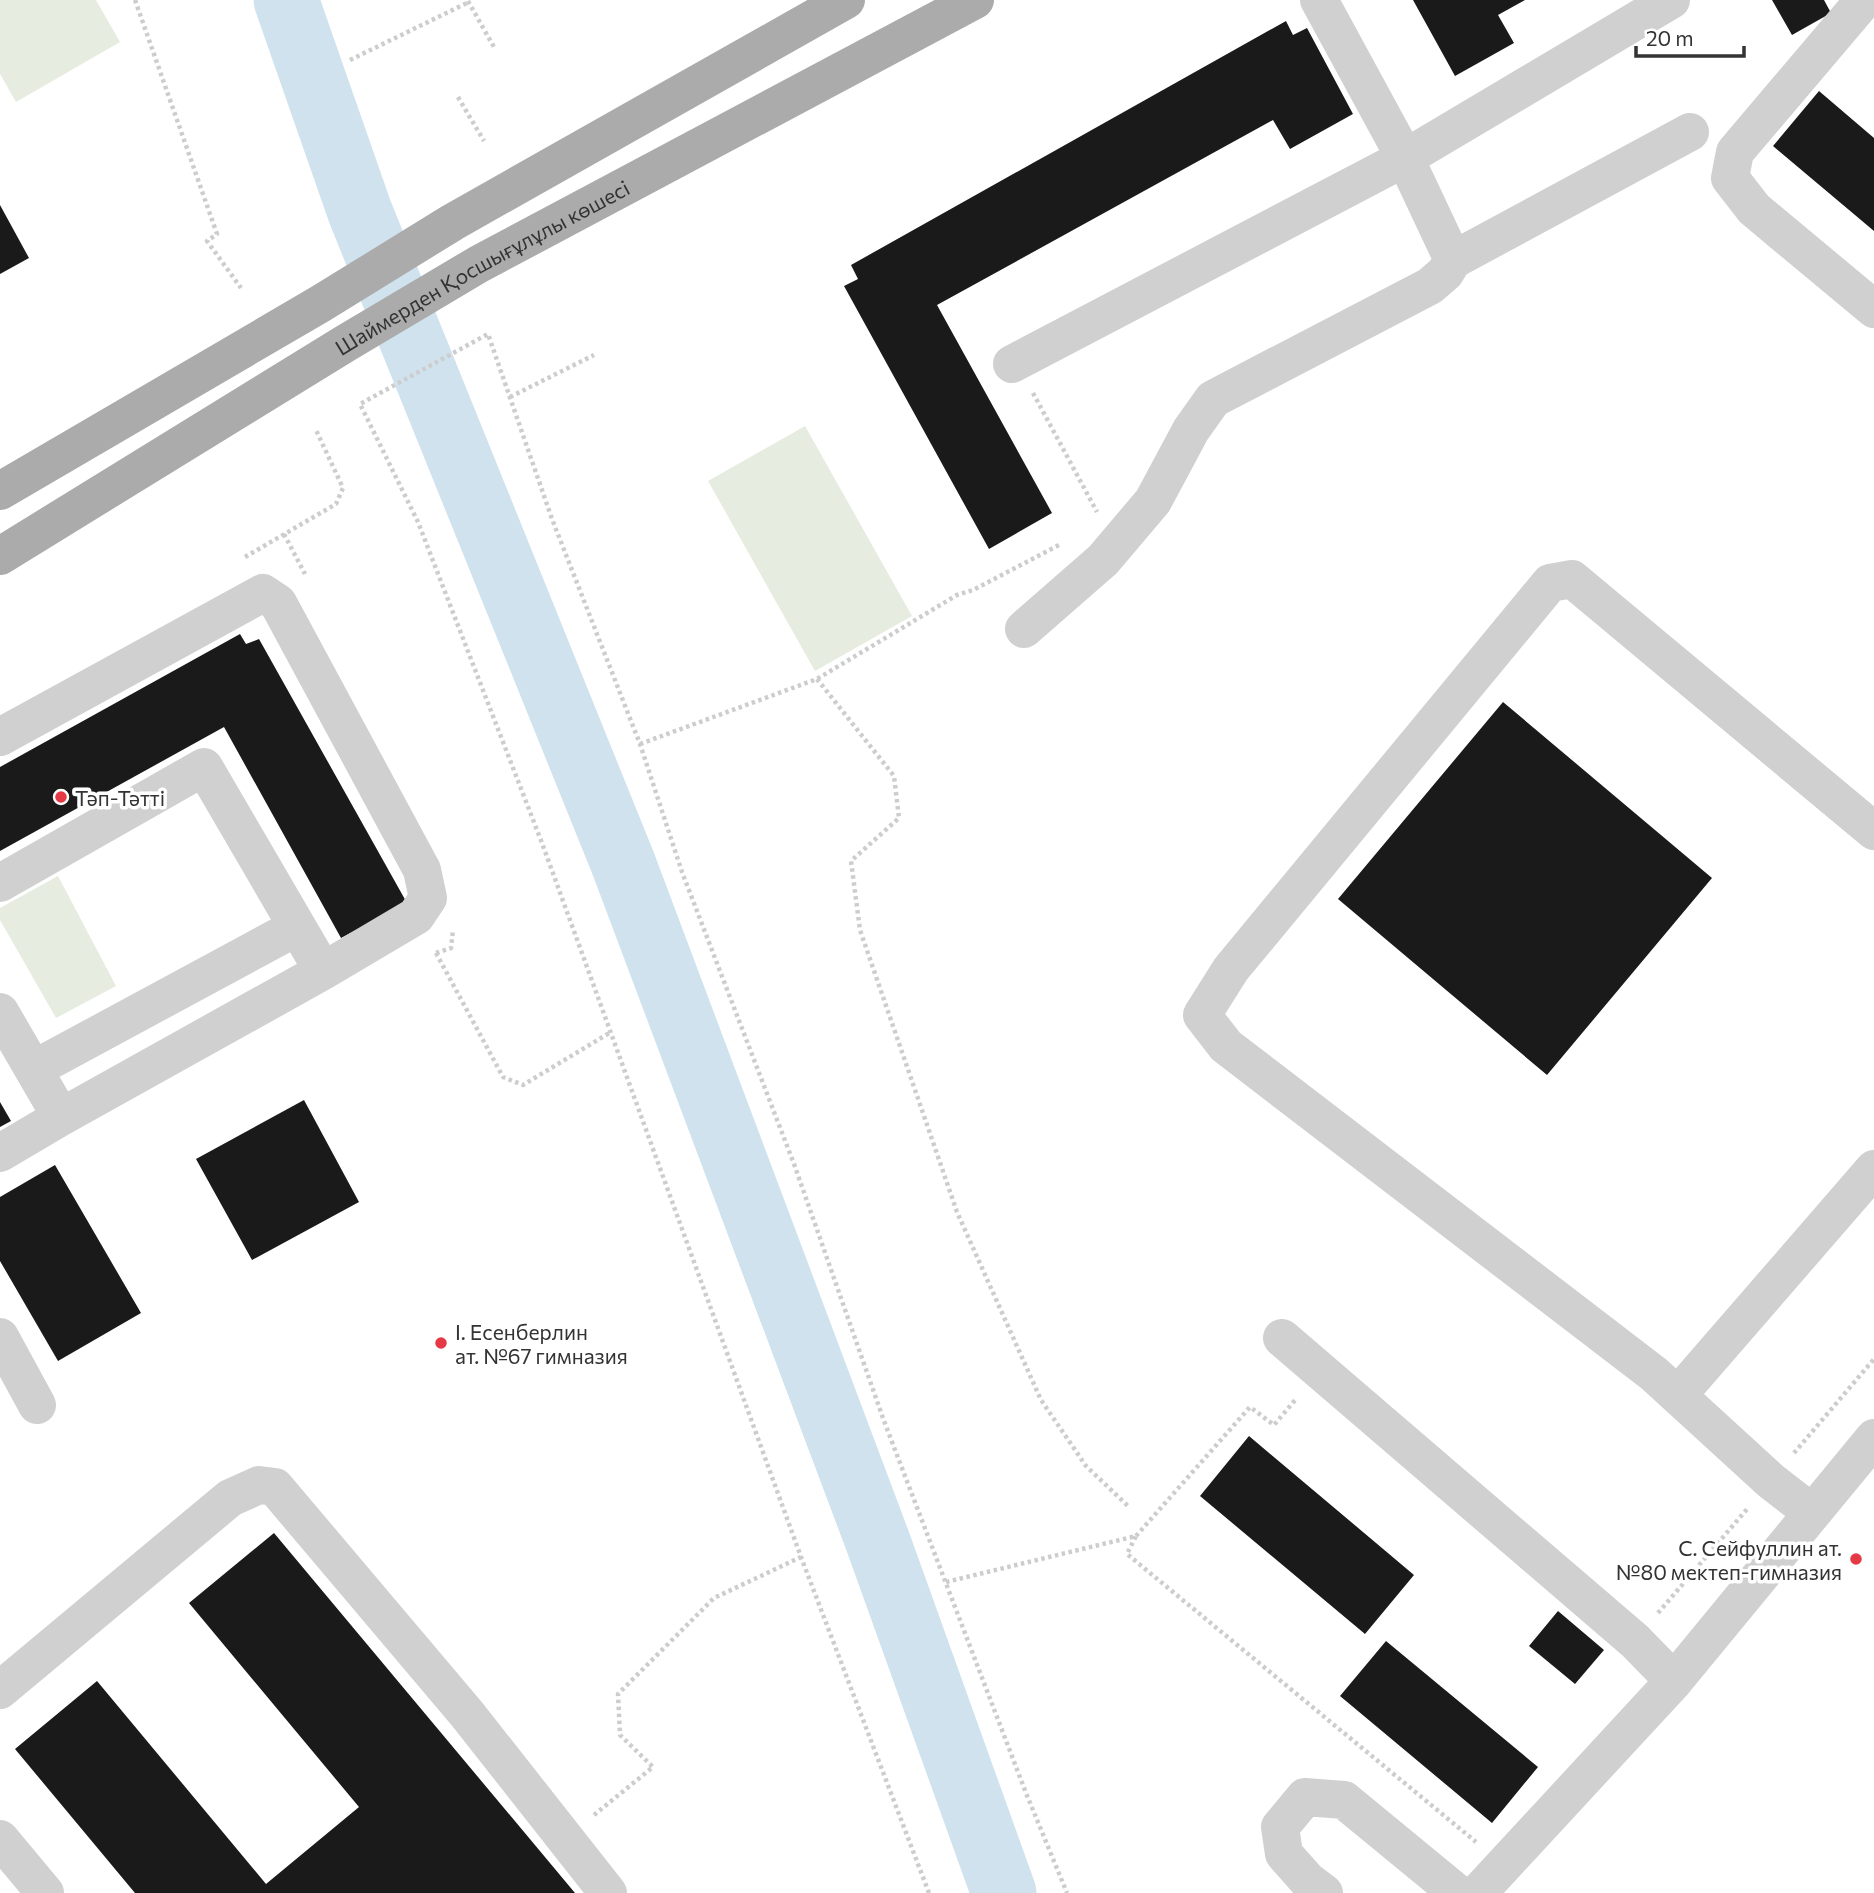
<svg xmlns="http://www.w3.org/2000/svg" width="1874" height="1893" viewBox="0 0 1874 1893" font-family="Commissioner,sans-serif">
<rect width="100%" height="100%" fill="#fff"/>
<!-- green -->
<path fill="#e6ecdf" d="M0,0h96l24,42 -104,60 -16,-28z
M805,426l107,190 -97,55 -107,-190z
M58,876l58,110 -60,32 -56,-98v-12z"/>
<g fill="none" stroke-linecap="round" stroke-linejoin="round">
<!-- river -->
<path stroke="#cfe2ee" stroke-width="65" d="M286,0l74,212 263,651 255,679 126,351"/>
</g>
<!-- building -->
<path fill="#1a1a1a" d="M1413,0h112l-27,15 16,28 -59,33z
M1772,0h52l7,13 -39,22z
M1286,21l7,14 14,-7 46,86 -63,35 -17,-29 -336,185 115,208 -63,36 -145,-263 14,-7 -7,-14z
M1819,91l55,47v93l-101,-85z
M0,205l29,53 -29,16z
M240,634l6,10 13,-5 148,264 -66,35 -117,-211 -224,124v-84z
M1503,702l209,176 -165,197 -209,-176z
M304,1100l55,102 -107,58 -56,-101z
M0,1102l11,19 -11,6z
M55,1165l86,148 -83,48 -58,-100v-64z
M1249,1436l165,139 -49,59 -165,-138z
M274,1533l301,360h-440l-120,-144 82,-68 169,203 93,-77 -170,-204z
M1558,1611l46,39 -29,34 -46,-38z
M1386,1641l152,126 -46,56 -152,-127z"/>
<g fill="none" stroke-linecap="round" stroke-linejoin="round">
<!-- path -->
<path stroke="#cdcdcd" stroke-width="4.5" stroke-dasharray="3.5 3.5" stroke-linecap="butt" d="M135,0l82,234 -10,7 34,47
M468,1l27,48
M350,60l119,-58
M458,97l26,44
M1033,393l64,119
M510,397l84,-42
M284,534l21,40
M245,557l91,-53 7,-16 -27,-58
M817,679l77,97 5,42 -48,43 9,69 97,282 84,188 45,66 43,41
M640,744l177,-65 140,-84 16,-5 88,-46
M436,953l15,-5 2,-18
M436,953l67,124 20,8 88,-53
M1794,1453l80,-94
M1136,1536l114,-129 24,18 22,-26
M946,1582l190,-46 -9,18 349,288
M1658,1613l90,-105
M594,1815l59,-48 -33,-32 -2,-41 96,-96 87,-41
M929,1893l-128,-336 -259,-714 -124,-321 -58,-118 128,-70 64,185 88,225 42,128 112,292 90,257 142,372 41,100"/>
<!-- minor -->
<path stroke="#d0d0d0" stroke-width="38" d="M1858,7l-123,145 -5,26 24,31 120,100
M1453,260l237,-128
M1012,364l393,-206 -86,-158
M1024,629l79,-69 50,-59 38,-71 22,-31 217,-113 15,-13 8,-13 -48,-102 266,-158
M0,737l263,-144 15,10 144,267 6,28 -12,18 -93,55 -119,-204 -204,116
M0,1012l61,105 -61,36
M34,1069l263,-142
M61,1117l262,-146
M0,1337l37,68
M1282,1338l353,303 39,40
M1678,1395l196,-226
M1811,1512l-40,-31 -117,-107 -428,-328 -24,-31 29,-46 319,-386 22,-4 302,252
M0,1690l230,-192 29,-13 16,2 192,227 141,179
M0,1839l45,54
M1324,1893l-16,-12 -24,-27 -4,-27 25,-30 39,3 113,93
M1478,1893l196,-212 200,-243"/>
<!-- major -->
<g stroke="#ababab" stroke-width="38">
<path d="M0,491l320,-187 133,-82 393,-222"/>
<path id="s1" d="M0,556l346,-213 133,-79 496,-264"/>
</g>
</g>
<!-- markers -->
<g fill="#e63946" stroke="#fff" stroke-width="2.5">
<circle cx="61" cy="797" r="7"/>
<circle cx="441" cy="1343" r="7"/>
<circle cx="1856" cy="1559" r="7"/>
</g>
<g text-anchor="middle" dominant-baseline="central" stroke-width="7" stroke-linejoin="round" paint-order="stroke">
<!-- street labels -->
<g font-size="21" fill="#333" stroke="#fff">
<text stroke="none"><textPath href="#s1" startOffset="562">Шаймерден Қосшығұлұлы көшесі</textPath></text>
</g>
<!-- poi labels -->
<g font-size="21" fill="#333" stroke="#fff" text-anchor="start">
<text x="75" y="797">Тәп-Тәтті</text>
<text x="455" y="1331">І. Есенберлин<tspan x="455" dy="24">ат. №67 гимназия</tspan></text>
<text x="1842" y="1547" text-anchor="end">С. Сейфуллин ат.<tspan x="1842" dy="24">№80 мектеп-гимназия</tspan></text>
</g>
</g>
<!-- scale -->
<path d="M1636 46v10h108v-10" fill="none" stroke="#333333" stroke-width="3.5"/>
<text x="1646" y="46" font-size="21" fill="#333333" stroke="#ffffff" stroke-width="5" paint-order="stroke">20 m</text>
</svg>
